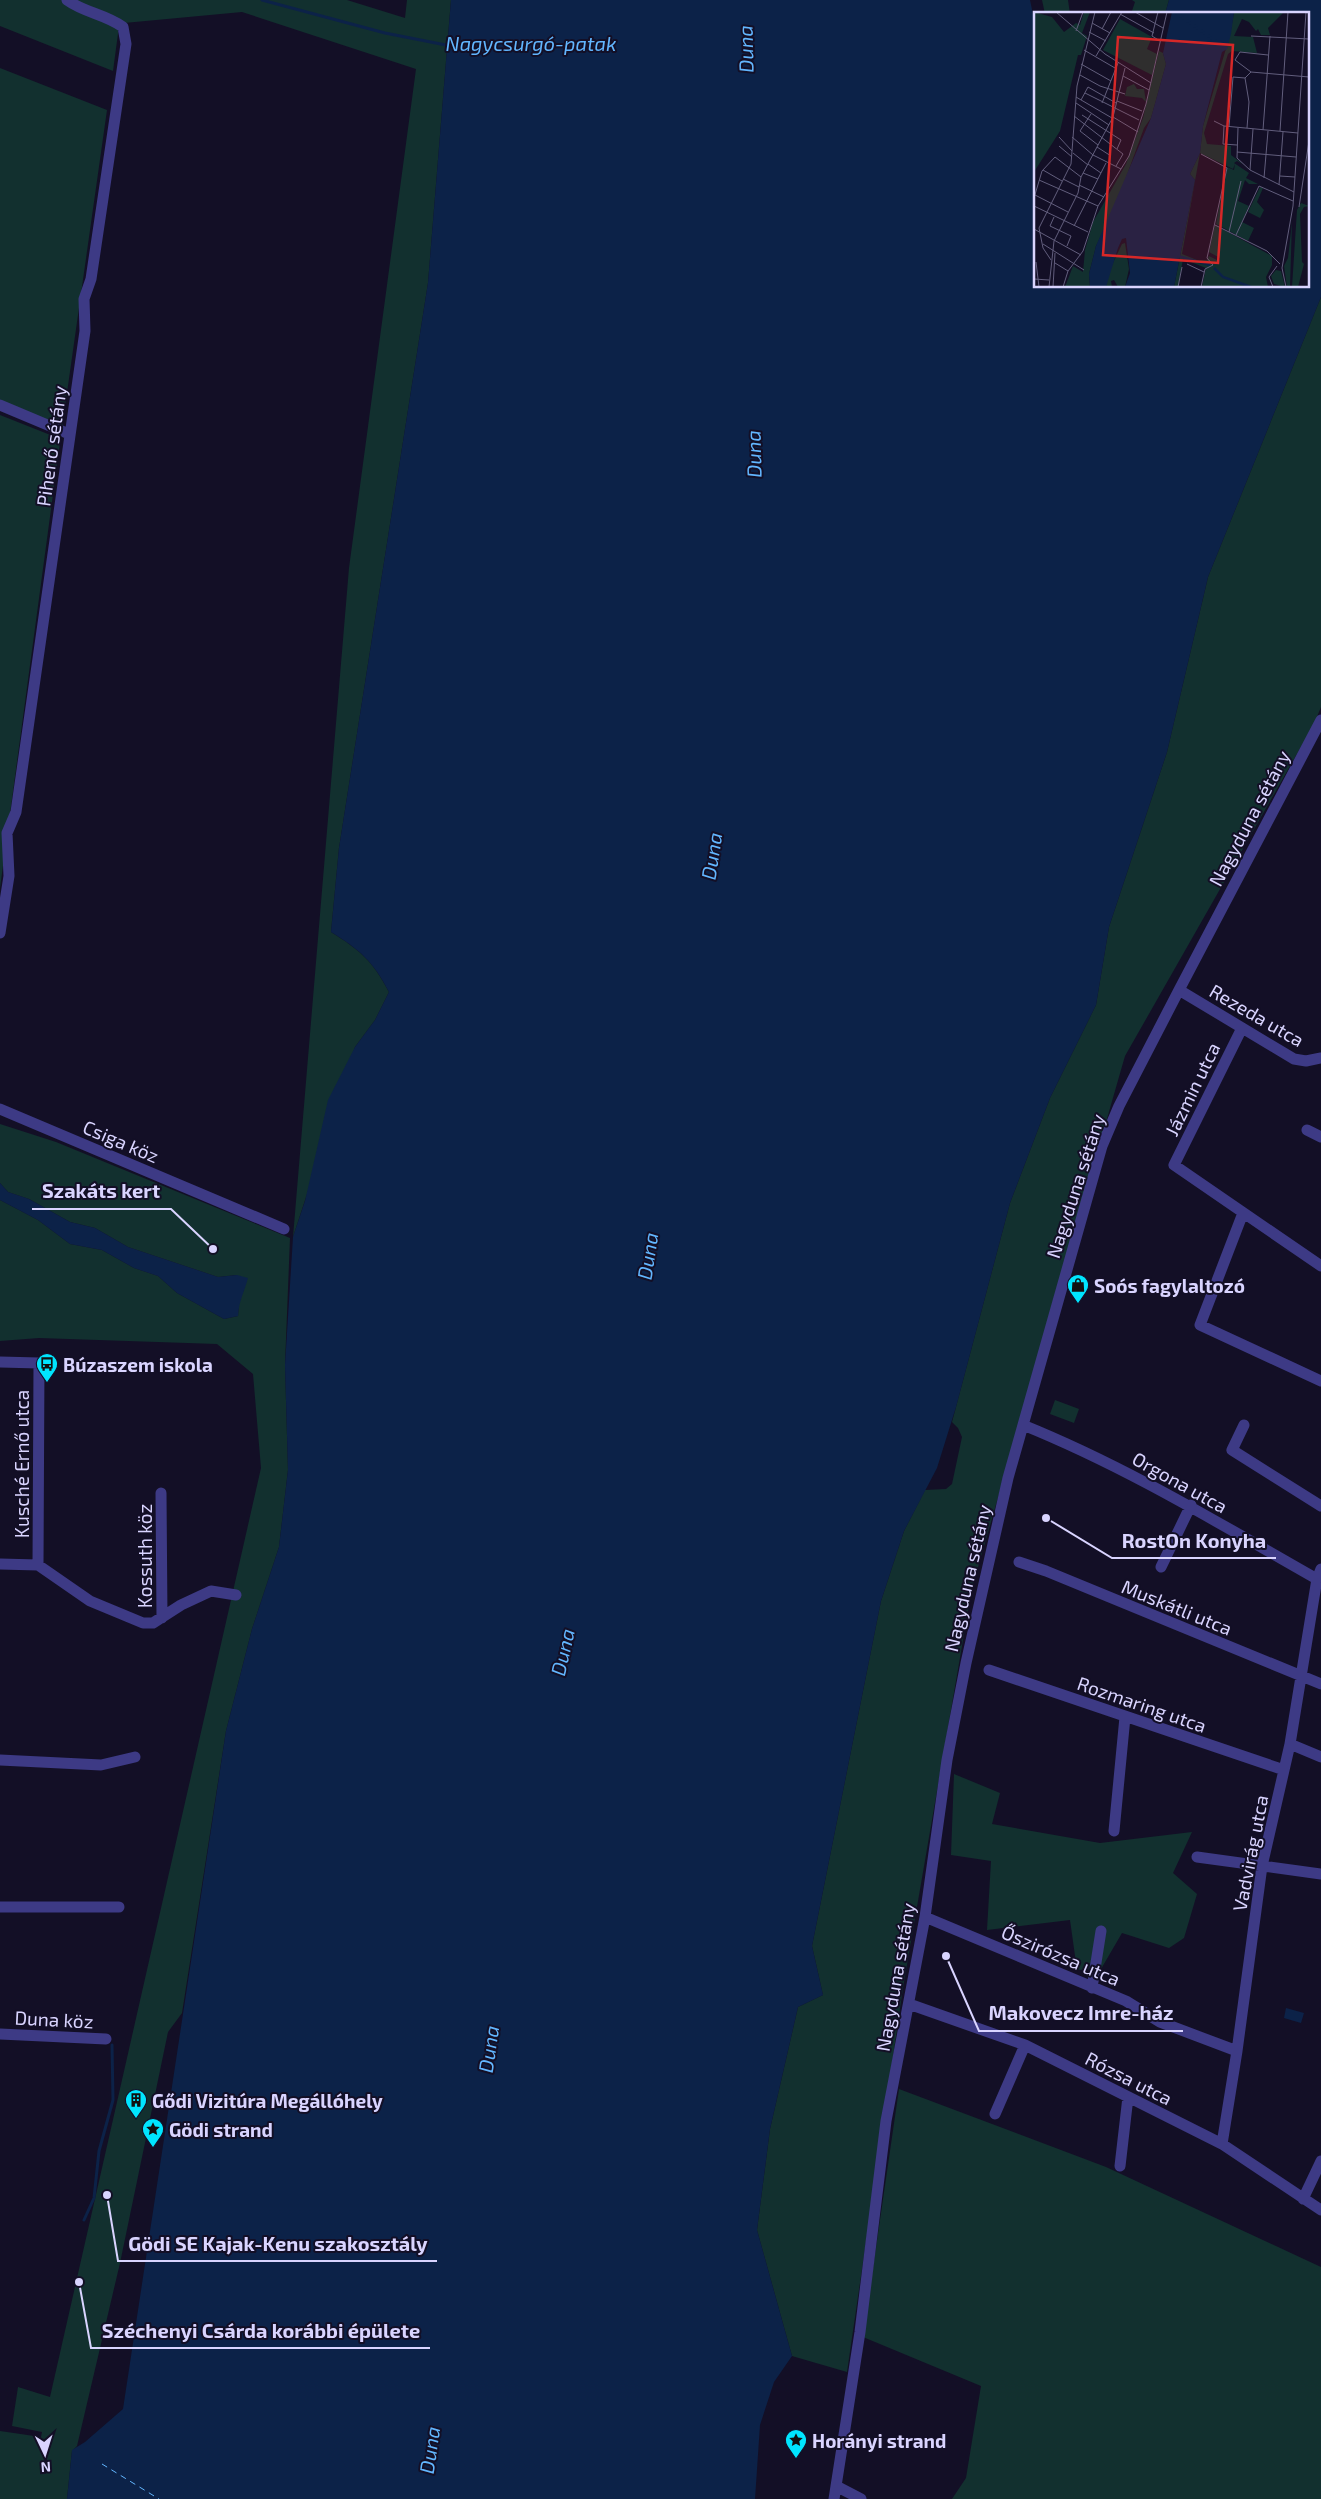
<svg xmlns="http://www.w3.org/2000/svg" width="1321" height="2499" viewBox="0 0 1321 2499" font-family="'Exo 2',sans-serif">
<rect width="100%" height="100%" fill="#130f26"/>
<!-- green -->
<path fill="#12302f" d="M0,0h347l58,18 2,-18h44l-23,283 -89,565 -8,84c30,19 41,28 58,60l-14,28 -20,27 -62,190 56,-669 67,-499 -174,-57 -118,11 -5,3 -6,45 -113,-45z
M1042,0h26l2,14h-25z
M1132,0h37l-4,14h-34l4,-12z
M0,68l107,42 -45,318 -62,-27z
M1321,297v410l-7,17 -189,332 -153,532 -69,400 -56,384 -55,-16 -35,-126 13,-101 28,-122 25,-12 -11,-49 69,-345 23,-70 21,-41 21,-1 6,-5 10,-47 -4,-9 -6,-6 58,-219 40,-105 46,-93 13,-78 58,-175 41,-175z
M0,415l58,23 3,-3 -61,453z
M0,1124l56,18 234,96 -5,127 3,105 -9,77 -27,82 -26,102 -44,282 -14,19 -48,231 -43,183 -5,5 -5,48h-67v-68l41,6 1,-5 -30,-6 6,-39 32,10 211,-929 -8,-94 -36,-30 -178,-6 -39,3v-141l38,20 32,24 32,6 32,18 24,8 19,17 47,26 14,-3 1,-17 5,-9 -7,-15 -19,2 -90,-30 -33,-19 -25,-6 -41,-23 -21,-7 -8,-9z
M1055,1400l24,9 -5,14 -24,-9z
M954,1774l46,19 -8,31 108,19 92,-11 -19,41 24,21 -13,44 -15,10 -47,-15 -21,36 -24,1 -7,-50 -83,10 4,-69 -40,-6z
M899,2089l207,78 215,100v232h-369l14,-21 15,-92 -118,-49z"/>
<!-- water -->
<path fill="#0c2248" d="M451,0h579l5,24v262h272v-272h-142l4,-14h152v297l-113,280 -41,175 -58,175 -13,78 -46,93 -40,105 -54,204 -19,61 -33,63 -23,70 -69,345 11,49 -25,12 -28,122 -13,101 35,126 -18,26 -14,43 -5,74h-688l5,-49 13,-8 38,-33 103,-678 26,-102 27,-82 9,-77 -3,-105 8,-128 12,-36 23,-101 27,-53 20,-27 14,-28c-16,-31 -29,-42 -58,-60l8,-84 89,-565z
M0,1183l8,9 21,7 41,23 25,6 33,19 90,30 19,-2 11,3c-4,15 -9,22 -10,38l-14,3 -47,-26 -19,-17 -24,-8 -32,-18 -32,-6 -32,-24 -38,-20z
M1286,2008l18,5 -3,10 -17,-5z"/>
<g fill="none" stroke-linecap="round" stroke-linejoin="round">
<!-- stream -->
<path stroke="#0c2248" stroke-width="3" d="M262,0l123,33 66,13
M84,2220l10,-22 5,-47 14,-51 -1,-55"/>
<!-- ferry -->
<path stroke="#62b6ff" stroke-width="1" stroke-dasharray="6 5" stroke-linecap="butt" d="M102,2464l57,35"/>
<!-- minor -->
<path stroke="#3d3a85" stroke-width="11" d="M0,405l69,29
M0,933l9,-57 -2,-43 9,-21 69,-481 -1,-32 7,-20 35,-235 -3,-17c-18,-13 -38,-14 -56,-27
M1179,990l115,69 12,2 15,-3
M1242,1028l-68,137 147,101
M0,1109l284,120
M1307,1130l14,7
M1243,1213l-43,112 121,56
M0,1362l39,1 -1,202
M1023,1425c104,42 197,99 294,154
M1244,1425l-12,25 89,56
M161,1493l1,125
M1019,1562l27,9 275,113
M0,1564l38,1 52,36 53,22h10l28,-18 30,-14 25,4
M1161,1567l30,-62
M989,1670l295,100
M1290,1744l31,13
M0,1760l101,5 34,-8
M1114,1831l11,-114
M1197,1857l124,17
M0,1907h119
M925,1917l201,84 34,21 77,29
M1092,1988l9,-57
M909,2004l116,41 197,99 99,66
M0,2034l106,5
M995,2114l30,-69
M1222,2144l15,-93 25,-185 28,-122 27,-165 4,-10
M1120,2166l8,-69
M1303,2199l18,-38
M836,2486l25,13
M834,2499l26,-167 26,-211 39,-204 22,-157 19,-97 42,-185 94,-332 17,-40 60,-116 142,-270"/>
</g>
<!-- icons -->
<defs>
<g id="shop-pin" transform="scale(1.125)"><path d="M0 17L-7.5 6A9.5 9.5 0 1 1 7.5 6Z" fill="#00e5ff" stroke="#130f26"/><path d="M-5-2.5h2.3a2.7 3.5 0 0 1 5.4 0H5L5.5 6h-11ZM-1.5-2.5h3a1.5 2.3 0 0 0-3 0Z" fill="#111"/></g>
<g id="bus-pin" transform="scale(1.125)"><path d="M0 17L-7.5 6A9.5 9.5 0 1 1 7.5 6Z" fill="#00e5ff" stroke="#130f26"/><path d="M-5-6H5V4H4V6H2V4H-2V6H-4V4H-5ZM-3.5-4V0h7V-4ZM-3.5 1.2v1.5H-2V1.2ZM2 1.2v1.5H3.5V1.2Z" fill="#111"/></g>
<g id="building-pin" transform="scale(1.125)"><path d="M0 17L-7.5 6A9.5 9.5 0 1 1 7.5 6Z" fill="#00e5ff" stroke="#130f26"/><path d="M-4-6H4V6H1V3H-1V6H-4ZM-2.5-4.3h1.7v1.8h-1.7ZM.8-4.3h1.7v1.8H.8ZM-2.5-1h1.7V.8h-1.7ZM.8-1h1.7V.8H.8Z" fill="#111"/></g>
<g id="sight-pin" transform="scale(1.125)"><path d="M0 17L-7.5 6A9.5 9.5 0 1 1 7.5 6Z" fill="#00e5ff" stroke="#130f26"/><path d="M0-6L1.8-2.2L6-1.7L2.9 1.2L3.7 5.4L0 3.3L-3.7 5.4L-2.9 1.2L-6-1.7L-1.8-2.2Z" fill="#111"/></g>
</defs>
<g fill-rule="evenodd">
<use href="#shop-pin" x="1078" y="1285"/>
<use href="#bus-pin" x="47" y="1364"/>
<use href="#building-pin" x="136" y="2100"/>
<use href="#sight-pin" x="153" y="2129"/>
<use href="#sight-pin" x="796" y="2440"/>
</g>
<g text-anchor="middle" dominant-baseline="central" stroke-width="4" stroke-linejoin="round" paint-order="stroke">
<!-- street labels -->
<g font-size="19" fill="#d9d4ff" stroke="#130f26">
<text transform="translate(51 446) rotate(-82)">Pihenő sétány</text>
<text transform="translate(1249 818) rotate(-62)">Nagyduna sétány</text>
<text transform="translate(1257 1015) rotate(30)">Rezeda utca</text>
<text transform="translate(1192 1089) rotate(-64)">Jázmin utca</text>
<text transform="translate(121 1141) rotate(23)">Csiga köz</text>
<text transform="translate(1075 1186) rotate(-72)">Nagyduna sétány</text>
<text transform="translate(21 1464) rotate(-90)">Kusché Ernő utca</text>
<text transform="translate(1180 1482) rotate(29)">Orgona utca</text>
<text transform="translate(144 1556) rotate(-90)">Kossuth köz</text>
<text transform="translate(967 1578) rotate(-77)">Nagyduna sétány</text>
<text transform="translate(1177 1607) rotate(22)">Muskátli utca</text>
<text transform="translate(1142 1704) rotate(19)">Rozmaring utca</text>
<text transform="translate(1250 1853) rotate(-79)">Vadvirág utca</text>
<text transform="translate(1061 1955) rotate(23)">Őszirózsa utca</text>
<text transform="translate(895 1977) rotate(-80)">Nagyduna sétány</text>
<text transform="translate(54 2019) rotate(3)">Duna köz</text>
<text transform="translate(1129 2078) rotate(27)">Rózsa utca</text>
</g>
<!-- poi labels -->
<g font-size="19" font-weight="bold" fill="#d9d4ff" stroke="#130f26" text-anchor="start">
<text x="1094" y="1285">Soós fagylaltozó</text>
<text x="63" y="1364">Búzaszem iskola</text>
<text x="152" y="2100">Gődi Vizitúra Megállóhely</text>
<text x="169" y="2129">Gödi strand</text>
<text x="812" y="2440">Horányi strand</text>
</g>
<!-- water labels -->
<g font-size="20" font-style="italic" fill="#62b6ff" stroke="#130f26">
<text x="531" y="43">Nagycsurgó-patak</text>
<text transform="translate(745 49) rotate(-91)">Duna</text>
<text transform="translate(753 454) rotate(-91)">Duna</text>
<text transform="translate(711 856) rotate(-81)">Duna</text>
<text transform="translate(647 1256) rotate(-81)">Duna</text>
<text transform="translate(562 1652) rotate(-77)">Duna</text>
<text transform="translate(488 2049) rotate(-82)">Duna</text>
<text transform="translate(429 2450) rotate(-82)">Duna</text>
</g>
</g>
<!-- overview -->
<g transform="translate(1034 12)">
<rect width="275" height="275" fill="#130f26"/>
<path d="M0,0l18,5 12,15 12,-9 4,2 4,-13h6l-8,21 5,3 -6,19h-3l-18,76 -26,41zM200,0l49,1 -15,15 2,7h-9l-3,-6 -2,2 -7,-9 -7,-3 -8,17 19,1 4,16 -25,-2 -4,3 -24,79 3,11 24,2v9l12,9 -6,-3 -3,2 15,10 -3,5 12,6h-9l-4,-4 -7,21 11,5 -7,16 12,6 -6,13 -32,-17 11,-57 7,3 1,-6 -2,5 -33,-16 -18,101 15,6h10l2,-4 10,5 1,-3 -11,-6 6,-27 57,31v9l-6,12 2,10h-66l4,-19 -23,-9 -5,28h-4l21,-107 -5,-6 10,-21 3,-27 27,-91zM86,7l32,18 -5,12 10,5 -5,21 -49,-25zM125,39l4,2 3,11 -15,54 -7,10 -28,77 -20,41 -7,28 1,13h-25l8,-21 10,6 2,-22 8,-28 33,-58 17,-46zM100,72l3,5h7l2,13 -4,-4 -17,-2 2,-9zM226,175l3,1 -6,14 7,8 -4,8 -12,-6zM267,191l8,3 -5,1 -4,7 2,48 2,2 -6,23h-6l5,-77zM258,210l-2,65h-3l-3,-21 4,-8zM91,231l4,26 -4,18h-7l-4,-7 -3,1 1,6h-6l1,-12 15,-31zM242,258l5,1 4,16 -11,-3 -3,-8z" fill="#12302f"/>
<path d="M138,0h62l-3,22 -4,15 -5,3 -19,74 -3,27 -10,21 5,6 -21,107h-49l5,-14 -4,-35 -4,1 -4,9 -12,39h-16l-1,-13 7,-28 55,-128 15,-54 -3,-11z" fill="#0c2248"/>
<path fill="none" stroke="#0c2248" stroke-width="2.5" d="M141,0l49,35M144,244l32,9M180,256l9,9 28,10"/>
<path fill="none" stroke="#625e7d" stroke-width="1" d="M22,0l49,42 46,29M101,0l28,16M124,0l-6,24 8,5M86,2l34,19M58,11l18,10M68,17l9,-17M42,19l7,-19M55,20l17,9M217,24l58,3M50,38l31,18M62,44l26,-44M201,48l16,12 58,5M201,48l5,-8 28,3M47,52l30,17M46,63l20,11 25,8M89,64l26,14M51,81l54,27M42,85l36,21M47,88l7,-13 28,16M83,89l25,10M42,91l33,22M68,91l16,-40M57,102l-11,17 18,14M48,103l39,25 -4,9M40,104l49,38 -7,12M79,105l25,15M180,109l10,5 74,7M190,114l-1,18 14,1M195,115l4,-50 12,1M204,116l-1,30 13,12 44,22M213,116l2,-26 -4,-24 6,-6M229,118l7,-94M246,119l8,-119M25,125l13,14M38,125l21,18 28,14M25,134l13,11M63,135l14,9M203,140l59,5M39,141l15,12M167,142l26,14 -20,90 6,7 -8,4 -4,18M54,152l13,9M9,158l19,11M216,158l3,-41M49,161l15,6M246,164l15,1M230,166l4,-47M29,167l16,8M5,168l59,26M45,173l25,12M245,173l4,-53M1,183l33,17M0,186l8,-27 13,-14 26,20M0,194l54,26M265,195l10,-66M20,205l-4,9 21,10 -4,10M181,213l52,26 13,13M40,214l32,-63M0,217l47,26M195,220l12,-51M202,223l23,-49 34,15M9,232l41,26M17,248l-8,-12 -4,-20 32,-64 6,-78 18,-74M2,250l3,25M21,251l13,8M153,252l17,8M0,267l15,1M15,275l5,-46 24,-48 3,-16 32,-60 12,-49M19,275l2,-34M29,275l5,-16 15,-20 15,-45 31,-50 17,-52 21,-92M144,275l4,-20M239,275l-4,-10 8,-11M252,275l-4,-19 11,-62 13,-194"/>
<path fill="#d62828" fill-opacity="0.15" stroke="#d62828" stroke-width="2.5" d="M84,25l115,8 -15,218 -115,-8z"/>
<rect width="275" height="275" fill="none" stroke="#d9d4ff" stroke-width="2.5"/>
</g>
<!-- callouts -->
<path fill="none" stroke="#d9d4ff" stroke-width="2" d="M213 1249L171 1209H32M1046 1518L1112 1558H1276M946 1956L979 2031H1183M107 2195L118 2261H437M79 2282L91 2348H430"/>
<g fill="#d9d4ff" stroke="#130f26" stroke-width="2">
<circle cx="213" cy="1249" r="5"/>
<circle cx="1046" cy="1518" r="5"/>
<circle cx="946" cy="1956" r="5"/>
<circle cx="107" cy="2195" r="5"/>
<circle cx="79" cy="2282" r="5"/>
</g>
<g font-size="20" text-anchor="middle" font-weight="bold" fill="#d9d4ff" stroke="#130f26" stroke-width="4" stroke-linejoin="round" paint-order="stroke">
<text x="101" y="1198">Szakáts kert</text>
<text x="1194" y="1548">RostOn Konyha</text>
<text x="1081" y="2020">Makovecz Imre-ház</text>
<text x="278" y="2251">Gödi SE Kajak-Kenu szakosztály</text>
<text x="261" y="2338">Széchenyi Csárda korábbi épülete</text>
</g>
<!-- north arrow -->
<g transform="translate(45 2454) rotate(176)" stroke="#130f26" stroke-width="4" paint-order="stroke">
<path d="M0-4L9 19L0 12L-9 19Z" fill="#d9d4ff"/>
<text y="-8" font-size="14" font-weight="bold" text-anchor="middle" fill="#d9d4ff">N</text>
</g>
</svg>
